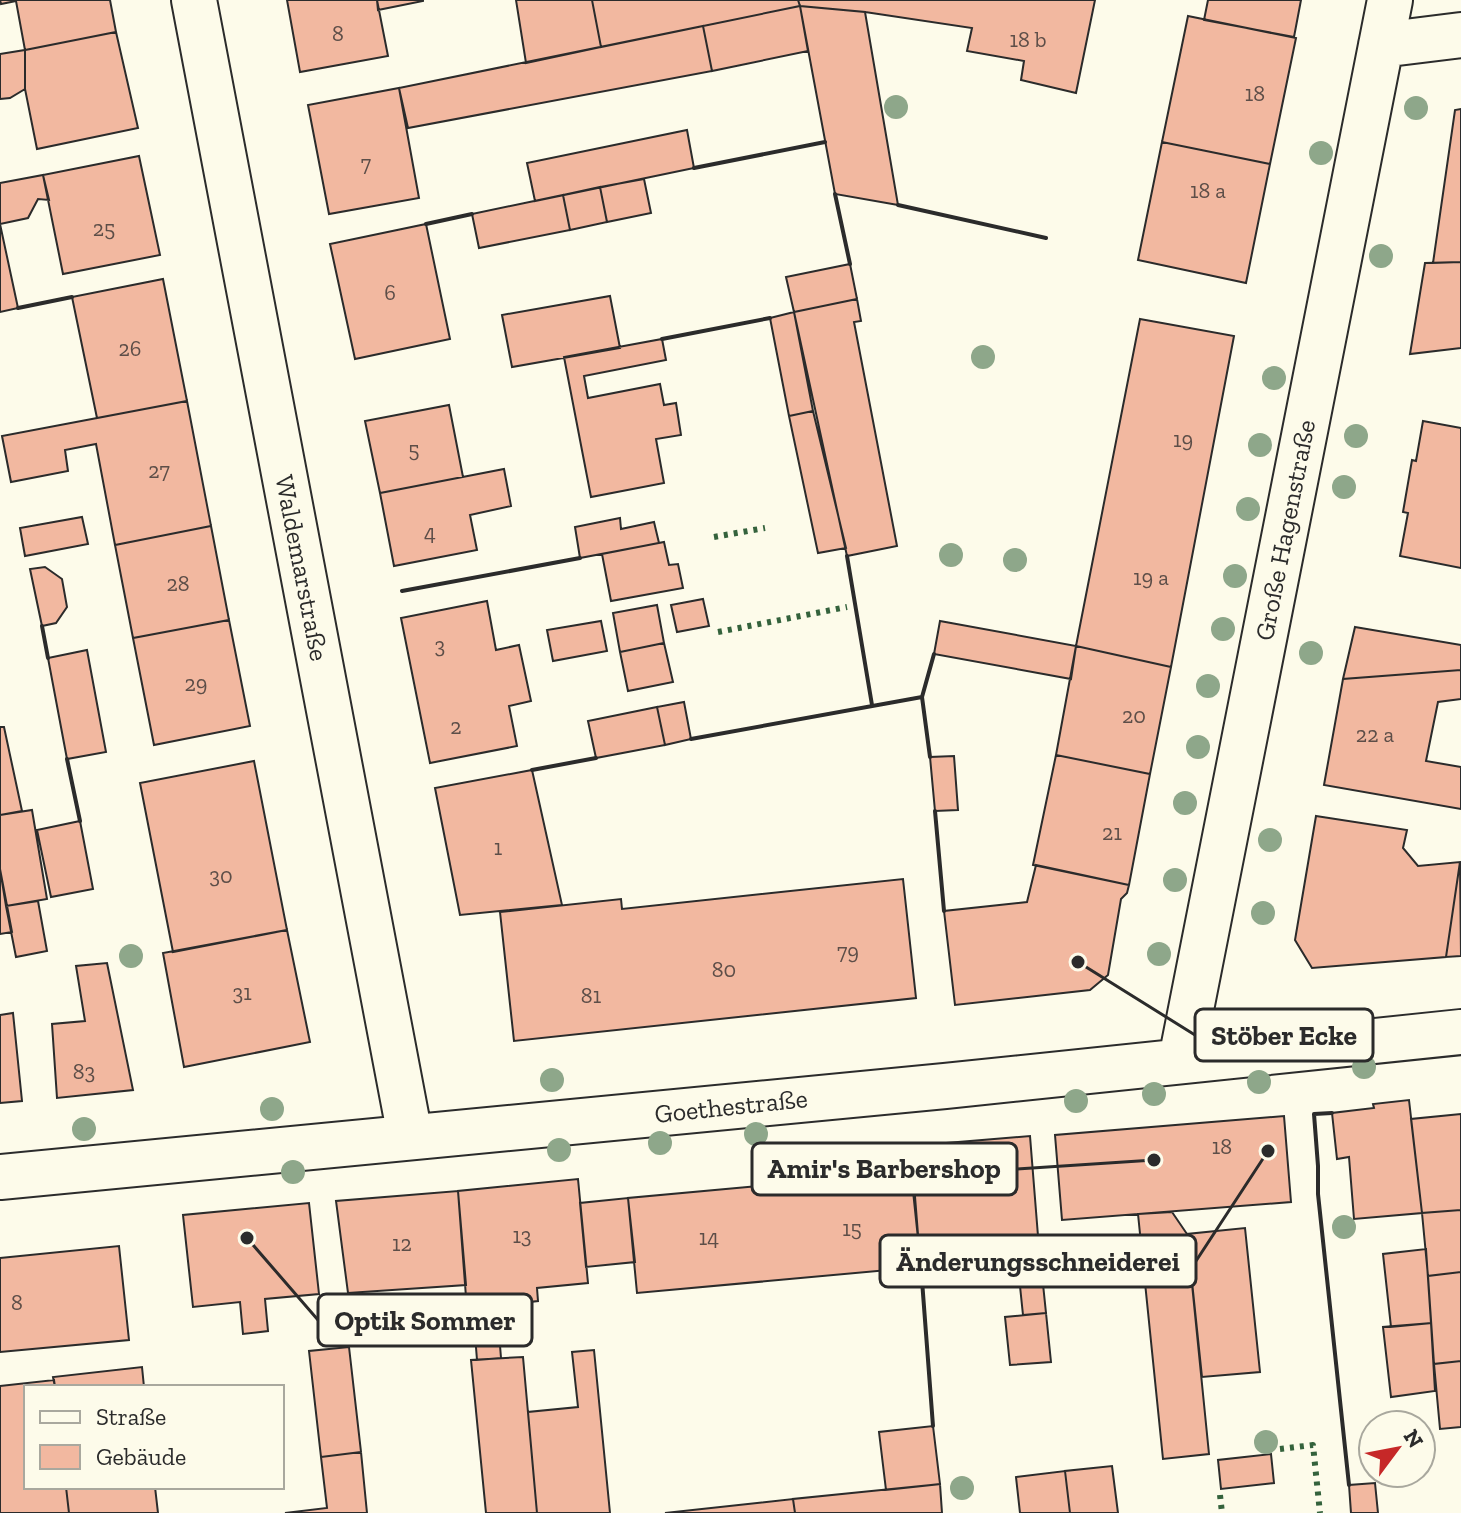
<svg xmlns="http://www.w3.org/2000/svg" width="1461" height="1513" viewBox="0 0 1461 1513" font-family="'Zilla Slab',serif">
<rect width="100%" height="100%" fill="#fdfbea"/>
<!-- building -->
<path fill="#f2b8a0" stroke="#2b2b2b" stroke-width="2" d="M0,0h110l6,32 -91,18 -9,-49 -15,3z
M287,0h90l11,56 -88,16z
M377,0h46v1l-45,9z
M516,0h76l9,47 -75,16z
M592,0h206l2,6 -199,41z
M798,0h297l-19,93 -55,-13 3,-19 -57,-10 5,-23 -107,-16 -65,-6z
M1208,0h93l-7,37 -90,-17z
M800,6l65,6 33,193 -63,-11z
M800,6l8,45 -96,20 -9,-45z
M1188,16l108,22 -26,126 -108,-22z
M703,26l9,45 -304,57 -9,-40z
M116,32l22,96 -101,21 -12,-60v-39z
M25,50v39l-15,9 -10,1v-45z
M399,88l20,110 -90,16 -21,-109z
M1461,109v153l-28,1 22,-153z
M687,130l7,38 -159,33 -8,-38z
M1162,142l108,22 -24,119 -108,-23z
M139,156l21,99 -97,19 -20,-99z
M43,175l6,25 -11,-1 -10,19 -28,6 18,84 -18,4v-129z
M644,179l7,34 -44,9 -7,-35z
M600,187l7,35 -37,8 -7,-35z
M563,195l7,35 -91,18 -7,-34z
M426,224l24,115 -95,20 -25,-115z
M1461,262v86l-51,6 15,-91z
M850,264l7,35 -63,13 -8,-35z
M163,279l24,122 -90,17 -25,-121z
M610,296l10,52 -108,19 -10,-52z
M857,299l4,22 -7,1 43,224 -50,10 -53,-244z
M794,312l19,99 -24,5 -19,-98z
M1140,319l94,17 -63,331 -95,-21z
M662,339l4,21 -82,16 4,22 72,-14 4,21 12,-2 5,32 -25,4 8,44 -73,14 -27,-140z
M187,401l24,125 -96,19 -19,-101 -31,6 3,21 -57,11 -9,-46z
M449,405l14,72 -83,16 -15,-72z
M813,411l33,137 -28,5 -29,-137z
M1423,421l38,7v140l-61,-12 8,-43 -5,-1 9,-52 4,1z
M504,469l7,37 -41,9 7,35 -83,16 -14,-73z
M82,517l6,27 -63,12 -5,-28z
M620,518l1,11 33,-7 5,21 -79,15 -5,-31z
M211,526l18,94 -96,18 -18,-93z
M664,542l5,23 9,-1 5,24 -72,13 -9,-47z
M45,567l17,12 5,28 -11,16 -14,3 -12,-57z
M703,599l6,27 -32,6 -6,-27z
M487,601l9,49 23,-5 12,56 -22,5 8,40 -87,17 -29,-145z
M657,605l7,38 -44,9 -7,-39z
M229,620l21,106 -96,19 -21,-107z
M601,621l6,30 -54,10 -6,-31z
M940,621l136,25 -5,33 -137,-25z
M1355,627l106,18v25l-118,9z
M664,643l9,39 -45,9 -8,-39z
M1076,646l95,21 -21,107 -94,-19z
M87,650l19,102 -39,7 -19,-101z
M1461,670v29l-23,3 -12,59 35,6v42l-137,-24 19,-106z
M684,702l7,37 -26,6 -8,-38z
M657,707l8,38 -69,13 -8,-37z
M0,727h4l18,84 -22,4z
M1056,755l94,19 -21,111 -96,-20z
M954,756l4,54 -23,1 -5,-54z
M254,761l33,169 -114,22 -33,-169z
M532,770l30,135 -102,10 -25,-127z
M32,810l15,89 -41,7 -6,-37v-54z
M1316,816l91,14 -4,18 15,18 42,-4 -14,95 -134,11 -17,-28z
M80,821l13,68 -42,8 -14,-67z
M1460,862l1,94 -15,1z
M1036,865l93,20 -2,8 -6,6 -13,76 -18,15 -135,15 -11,-94 83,-9z
M0,869l12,63 -12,2z
M903,879l13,119 -402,43 -14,-129 121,-13 1,10z
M38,901l9,50 -31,6 -10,-51z
M287,930l23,112 -126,25 -21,-114z
M107,963l26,127 -76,8 -5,-74 33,-3 -9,-55z
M13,1013l9,88 -22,2v-88z
M1409,1100l13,113 -68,6 -5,-62 -12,2 -5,-46 42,-5 -1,-4z
M1461,1114v96l-39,3 -11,-94z
M1284,1116l7,86 -229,18 -7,-85z
M1030,1136l8,100 -119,11 -8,-101z
M911,1172l10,95 -284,26 -9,-95z
M578,1179l10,104 -51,5 1,13 -26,3 -1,-10 -45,3 -8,-106z
M458,1191l8,94 -118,8 -12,-92z
M628,1198l7,64 -49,5 -6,-64z
M309,1203l10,91 -54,5 3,32 -25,3 -3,-32 -47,5 -10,-92z
M1461,1210v62l-33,4 -6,-63z
M1172,1212l15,22 22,220 -46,5 -25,-245z
M1245,1228l15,144 -58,5 -15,-143z
M1038,1236l8,77 -23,2 -8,-77z
M119,1246l10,94 -129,12v-94z
M1426,1249l5,74 -40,4 -8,-73z
M1461,1272v89l-27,3 -6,-88z
M496,1295l5,63 -24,2 -5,-63z
M1046,1313l5,49 -41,3 -5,-48z
M1431,1323l4,68 -44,6 -8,-70z
M349,1347l12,105 -40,5 -12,-106z
M594,1350l16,163h-73l-9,-101 50,-5 -6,-55z
M523,1357l14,156h-51l-15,-153z
M1461,1361v66l-21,2 -6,-65z
M142,1367l2,20h-89l-2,-10z
M54,1380l1,7h-29v100h40l3,26h-69v-127z
M933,1426l7,58 -54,6 -7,-58z
M361,1452l6,61h-82l42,-5 -6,-51z
M1271,1454l3,29 -53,6 -3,-29z
M1112,1466l6,47h-48l-5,-42z
M1065,1471l5,42h-50l-4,-36z
M1375,1483l3,30h-27l-2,-28z
M940,1484l2,29h-147l-2,-14z
M66,1487h89l3,26h-89z
M793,1499l2,14h-130z"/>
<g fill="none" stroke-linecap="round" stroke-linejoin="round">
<!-- street casing -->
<g stroke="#2b2b2b" stroke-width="48">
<path id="street" d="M194,0l216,1136
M1381,45l80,-10
M1181,1060l209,-1060
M0,1177l945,-91 516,-54"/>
</g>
<!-- street -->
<use href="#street" stroke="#fdfbea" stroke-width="44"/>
<!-- hedge -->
<path stroke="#34623c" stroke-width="6" stroke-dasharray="4 6" stroke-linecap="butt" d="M714,537l51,-9
M718,632l129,-25
M1280,1449l33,-4 7,68
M1220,1495l2,18"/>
<!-- wall -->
<path stroke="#2b2b2b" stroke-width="4" d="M694,168l131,-26
M835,194l15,70
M898,205l148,33
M426,224l46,-10
M18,308l54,-11
M662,339l108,-21
M847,556l25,149
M402,591l178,-33
M42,626l6,32
M922,697l8,60
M691,739l231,-42 12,-43
M67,759l13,62
M532,770l64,-12
M935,811l9,100
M1332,1113l-18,1 4,52v28l31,291
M921,1267l12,159"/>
</g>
<!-- trees -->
<g fill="#8ea78a">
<circle cx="896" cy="107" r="12"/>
<circle cx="1416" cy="108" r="12"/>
<circle cx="1321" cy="153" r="12"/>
<circle cx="1381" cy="256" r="12"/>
<circle cx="983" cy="357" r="12"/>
<circle cx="1274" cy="378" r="12"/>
<circle cx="1356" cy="436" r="12"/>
<circle cx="1260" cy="445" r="12"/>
<circle cx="1344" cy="487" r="12"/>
<circle cx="1248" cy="509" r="12"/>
<circle cx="951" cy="555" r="12"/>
<circle cx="1015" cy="560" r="12"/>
<circle cx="1235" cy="576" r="12"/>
<circle cx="1223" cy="629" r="12"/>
<circle cx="1311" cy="653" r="12"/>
<circle cx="1208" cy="686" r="12"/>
<circle cx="1198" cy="747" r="12"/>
<circle cx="1185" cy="803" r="12"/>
<circle cx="1270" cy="840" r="12"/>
<circle cx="1175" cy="880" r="12"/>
<circle cx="1263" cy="913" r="12"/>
<circle cx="1159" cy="954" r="12"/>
<circle cx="131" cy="956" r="12"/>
<circle cx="1364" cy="1067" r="12"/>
<circle cx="552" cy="1080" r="12"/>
<circle cx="1259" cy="1082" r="12"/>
<circle cx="1154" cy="1094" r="12"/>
<circle cx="1076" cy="1101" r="12"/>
<circle cx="272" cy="1109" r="12"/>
<circle cx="84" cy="1129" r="12"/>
<circle cx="756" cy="1134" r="12"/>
<circle cx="660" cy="1143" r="12"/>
<circle cx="559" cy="1150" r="12"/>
<circle cx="293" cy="1172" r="12"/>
<circle cx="1344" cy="1227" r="12"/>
<circle cx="1266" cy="1442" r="12"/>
<circle cx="962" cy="1488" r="12"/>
</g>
<g text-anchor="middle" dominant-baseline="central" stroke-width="6" stroke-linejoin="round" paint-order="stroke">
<!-- number labels -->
<g font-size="22" fill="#5d4e48">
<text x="338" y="33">8</text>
<text x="1028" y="39">18 b</text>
<text x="1255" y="93">18</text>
<text x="366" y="163">7</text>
<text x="1208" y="190">18 a</text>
<text x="104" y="228">25</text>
<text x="390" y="292">6</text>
<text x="130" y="348">26</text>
<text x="1183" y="439">19</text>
<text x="414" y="449">5</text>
<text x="159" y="470">27</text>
<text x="430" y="532">4</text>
<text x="1151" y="577">19 a</text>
<text x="178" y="583">28</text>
<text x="440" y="645">3</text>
<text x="196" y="683">29</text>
<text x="1134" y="715">20</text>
<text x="456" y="726">2</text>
<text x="1375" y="734">22 a</text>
<text x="1112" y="832">21</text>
<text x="498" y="847">1</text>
<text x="221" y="875">30</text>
<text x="848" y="951">79</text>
<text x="724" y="969">80</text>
<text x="242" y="992">31</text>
<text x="591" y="995">81</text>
<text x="84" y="1071">83</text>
<text x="1222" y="1146">18</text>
<text x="852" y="1228">15</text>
<text x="522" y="1235">13</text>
<text x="709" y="1237">14</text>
<text x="402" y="1243">12</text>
<text x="17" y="1302">8</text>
</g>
<!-- street labels -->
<g font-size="26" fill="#2b2b2b" stroke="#fdfbea">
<text transform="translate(1285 530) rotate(-79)">Große Hagenstraße</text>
<text transform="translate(302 568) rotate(79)">Waldemarstraße</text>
<text transform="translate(731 1106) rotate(-6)">Goethestraße</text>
</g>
</g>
<!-- callouts -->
<path fill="none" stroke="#2b2b2b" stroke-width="3" d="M1078 962L1195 1035M1154 1160L1017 1169M1268 1151L1196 1261M247 1238L318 1320"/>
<g fill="#2b2b2b" stroke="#fdfbea" stroke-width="3">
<circle cx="1078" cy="962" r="8"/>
<circle cx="1154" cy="1160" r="8"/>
<circle cx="1268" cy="1151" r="8"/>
<circle cx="247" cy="1238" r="8"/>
</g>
<g fill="#fdfbea" stroke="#2b2b2b" stroke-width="3">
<rect x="1195" y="1009" width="178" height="52" rx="8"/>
<rect x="752" y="1143" width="265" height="52" rx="8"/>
<rect x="880" y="1235" width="316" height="52" rx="8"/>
<rect x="318" y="1294" width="214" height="52" rx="8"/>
</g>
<g font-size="28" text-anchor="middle" font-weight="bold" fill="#2b2b2b">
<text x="1284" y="1045">Stöber Ecke</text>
<text x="884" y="1178">Amir's Barbershop</text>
<text x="1038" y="1271">Änderungsschneiderei</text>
<text x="425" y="1330">Optik Sommer</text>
</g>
<!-- legend -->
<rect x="24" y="1385" width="260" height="104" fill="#fdfbea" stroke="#a9a89e" stroke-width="2"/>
<rect x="40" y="1411" width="40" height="12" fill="#fdfbea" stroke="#a9a89e" stroke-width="2"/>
<text x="96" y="1425" font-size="24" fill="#2b2b2b">Straße</text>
<rect x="40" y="1445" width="40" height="24" fill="#f2b8a0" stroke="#a9a89e" stroke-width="2"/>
<text x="96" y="1465" font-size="24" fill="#2b2b2b">Gebäude</text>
<!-- north arrow -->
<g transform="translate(1397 1449) rotate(58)"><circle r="38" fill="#fdfbea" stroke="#a9a89e" stroke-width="2"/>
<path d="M0-6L14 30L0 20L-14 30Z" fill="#c62828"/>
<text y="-12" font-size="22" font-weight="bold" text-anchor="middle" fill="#2b2b2b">N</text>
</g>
</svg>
